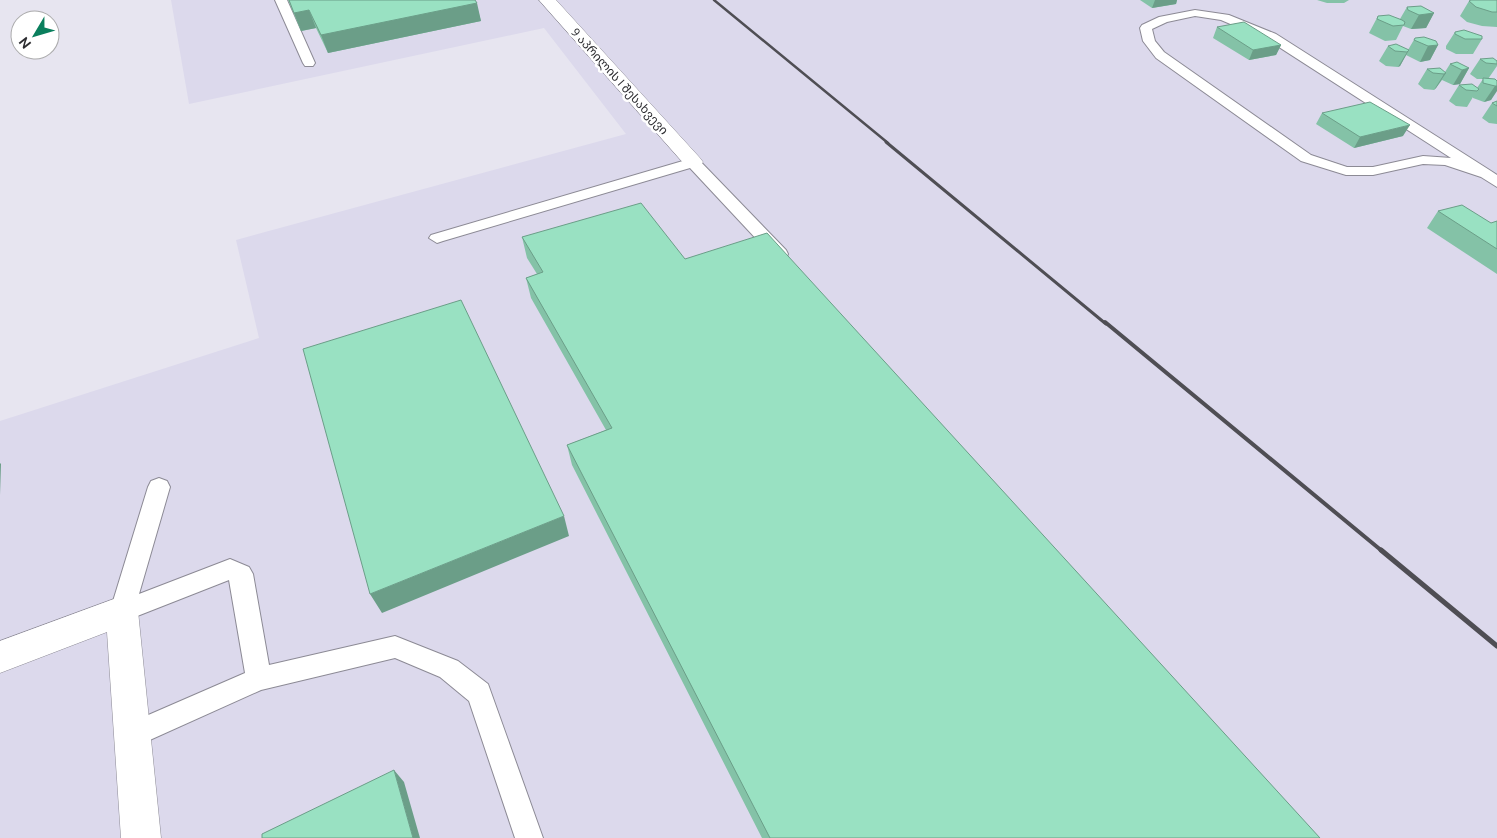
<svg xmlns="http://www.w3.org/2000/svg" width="1497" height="838" viewBox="0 0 1497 838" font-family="Ubuntu,'Noto Sans Georgian',sans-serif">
<rect width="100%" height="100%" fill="#e7e5f0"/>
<!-- built -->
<path fill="#dcd9ec" d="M171,0h1326v838h-1497v-417l259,-83 -23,-98 390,-106 -82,-106 -355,76z"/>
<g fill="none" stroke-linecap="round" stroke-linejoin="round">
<!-- service casing -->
<g stroke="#8c8a95" stroke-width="2">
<path id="service" d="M275,0h12l28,63 -2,3h-8l-2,-3z
M1195,10l34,5 47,19 215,137 6,4v12l-16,-10 -36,-12 -22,-1 -50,11h-27l-45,-14 -145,-103 -13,-17 -3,-13 2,-3 17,-8zM1195,16l26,4 47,20 183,118 -28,-2 -50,11h-26l-36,-12 -147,-103 -9,-11 -3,-12 15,-7z
M693,158l5,1 88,91 2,4 -2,4h-12l-84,-90 -247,73 -6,2 -8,-5 2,-3z
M159,478l8,3 3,6 -31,107 91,-35 19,8 4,7 16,91 126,-29 63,25 30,23 55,154h-28l-46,-137 -29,-24 -45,-19 -134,32 -129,58 -9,-4 -4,-9 4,-9 122,-53 -16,-93 -107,42 -8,-3 -4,-8 38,-124 3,-6z"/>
</g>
<!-- minor casing -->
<g stroke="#8c8a95" stroke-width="1">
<path id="minor" d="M539,0h17l144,158 3,4 -3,4 -7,2 -7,-2z
M122,596l12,5 4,10 23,227h-40l-14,-206 -107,41v-32z"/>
</g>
<!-- service -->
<use href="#service" fill="#fff" fill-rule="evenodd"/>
<!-- minor -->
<use href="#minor" fill="#fff" fill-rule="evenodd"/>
<!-- rail-far3 -->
<path stroke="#4f4e54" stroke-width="2.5" d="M714,0l174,143"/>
<!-- rail-far2 -->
<path stroke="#4f4e54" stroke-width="3" d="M886,142l220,182"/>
<!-- rail-far1 -->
<path stroke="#4f4e54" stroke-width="4" d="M1105,322l277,229"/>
<!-- rail -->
<path stroke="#4f4e54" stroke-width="5" d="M1381,550l116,96"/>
</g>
<!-- wall -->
<path fill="#84c2a7" d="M288,0h187l6,21 -153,32 -12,-25 -15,3z
M1140,0h37l-1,4 -24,4z
M1317,0h32l-5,3h-17z
M1497,0v27l-15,-1 -15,-4 -7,-6 9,-15z
M1407,7l27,6 -8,15 -15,1 -8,-3 -7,14 -11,1 -16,-8 9,-17 22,3z
M1217,27l64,18 -5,10 -27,5 -36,-22z
M1455,32l27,7 -9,15h-17l-10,-5v-3z
M1415,38l23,7 -8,15 -10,2 -14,-7 -6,11 -2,1 -12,-1 -7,-5 9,-15 20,4z
M1480,59l17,2v5l-9,13 9,2 -6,19 -7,2 -11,-4v-1l-6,10 -11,-1 -7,-5 10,-16 18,3 6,-9h-6l-7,-5z
M1450,64l19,4 -9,16 -7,1 -11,-5 -6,8 -2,2 -10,-1 -6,-5 9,-15 18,3z
M1497,101v23l-8,-1 -7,-5 10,-15z
M1322,113l81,23 -49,12 -38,-24z
M1438,211l53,12 6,-2v53l-70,-46z
M522,237l163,22 635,579h-558l-190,-373 -5,-20 39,-15 -75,-132 -5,-20 11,-4 -10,-16z"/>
<!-- shaded-wall -->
<path fill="#6b9e88" d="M1155,0h22l-1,4 -24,4z
M477,3l4,18 -153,32 -7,-18z
M309,10l7,18 -15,3 -7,-18z
M1434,13l-8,15 -15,1 8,-14z
M1281,45l-5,10 -27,5 4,-10z
M1438,45l-8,15 -10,2 8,-16z
M1409,50l-9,16 -2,1 9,-15z
M1469,68l-9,16 -7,1 9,-15z
M1446,73l-10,15 -2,2 10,-16z
M1495,86h2v5l-6,9 -7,2z
M1410,125l-7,11 -49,12 6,-11z
M0,463l1,1 -1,31z
M564,516l5,20 -187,77 -12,-19z
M394,770l10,12 16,56h-7z"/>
<!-- building -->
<path fill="#99e1c2" stroke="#6b9e88" d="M289,0h186l2,3 -156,32 -12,-25 -15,3z
M1471,0h26v12h-5l-16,-5 -7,-6z
M1421,6l13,7 -15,2 -11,-5 -1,-3z
M1389,15l13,5 3,2 -1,3 -11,1 -16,-7 1,-3z
M1244,22l37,23 -28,5 -36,-23z
M1464,30l18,6v3h-17l-10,-5v-2z
M1424,37l12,4 2,4 -10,1 -14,-6 1,-2z
M1396,44l13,6 -2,2 -12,-1 -7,-5z
M1493,58l4,3v3l-11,-1 -6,-4z
M1457,62l12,6 -7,2 -12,-6z
M1440,68l6,5 -2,1 -11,-1 -6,-4z
M1483,78l12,1 2,2v5h-2l-12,-3z
M1472,84l7,5 -2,2 -11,-1 -7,-5z
M1497,101v5l-5,-3z
M1370,102l40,23 -50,12 -38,-24z
M641,203l44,56 82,-26 553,605h-550l-203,-393 45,-17 -86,-150 17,-6 -21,-35z
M1462,205l29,18 6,-2v28l-59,-38z
M461,300l103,216 -194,78 -67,-245z
M394,770l19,68h-151v-4z"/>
<g text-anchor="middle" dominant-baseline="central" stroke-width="5" stroke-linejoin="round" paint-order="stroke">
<!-- far-street labels -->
<g font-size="12" fill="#2c2c30" stroke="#fff">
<text transform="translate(620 81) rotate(48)">9 აპრილის I შესახვევი</text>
</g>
</g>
<!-- north arrow -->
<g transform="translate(35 35) rotate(232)"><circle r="24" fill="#ffffff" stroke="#ababac"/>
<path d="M0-4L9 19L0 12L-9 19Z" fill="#0a7f5d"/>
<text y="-8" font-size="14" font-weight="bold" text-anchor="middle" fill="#2c2c30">N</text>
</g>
</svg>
